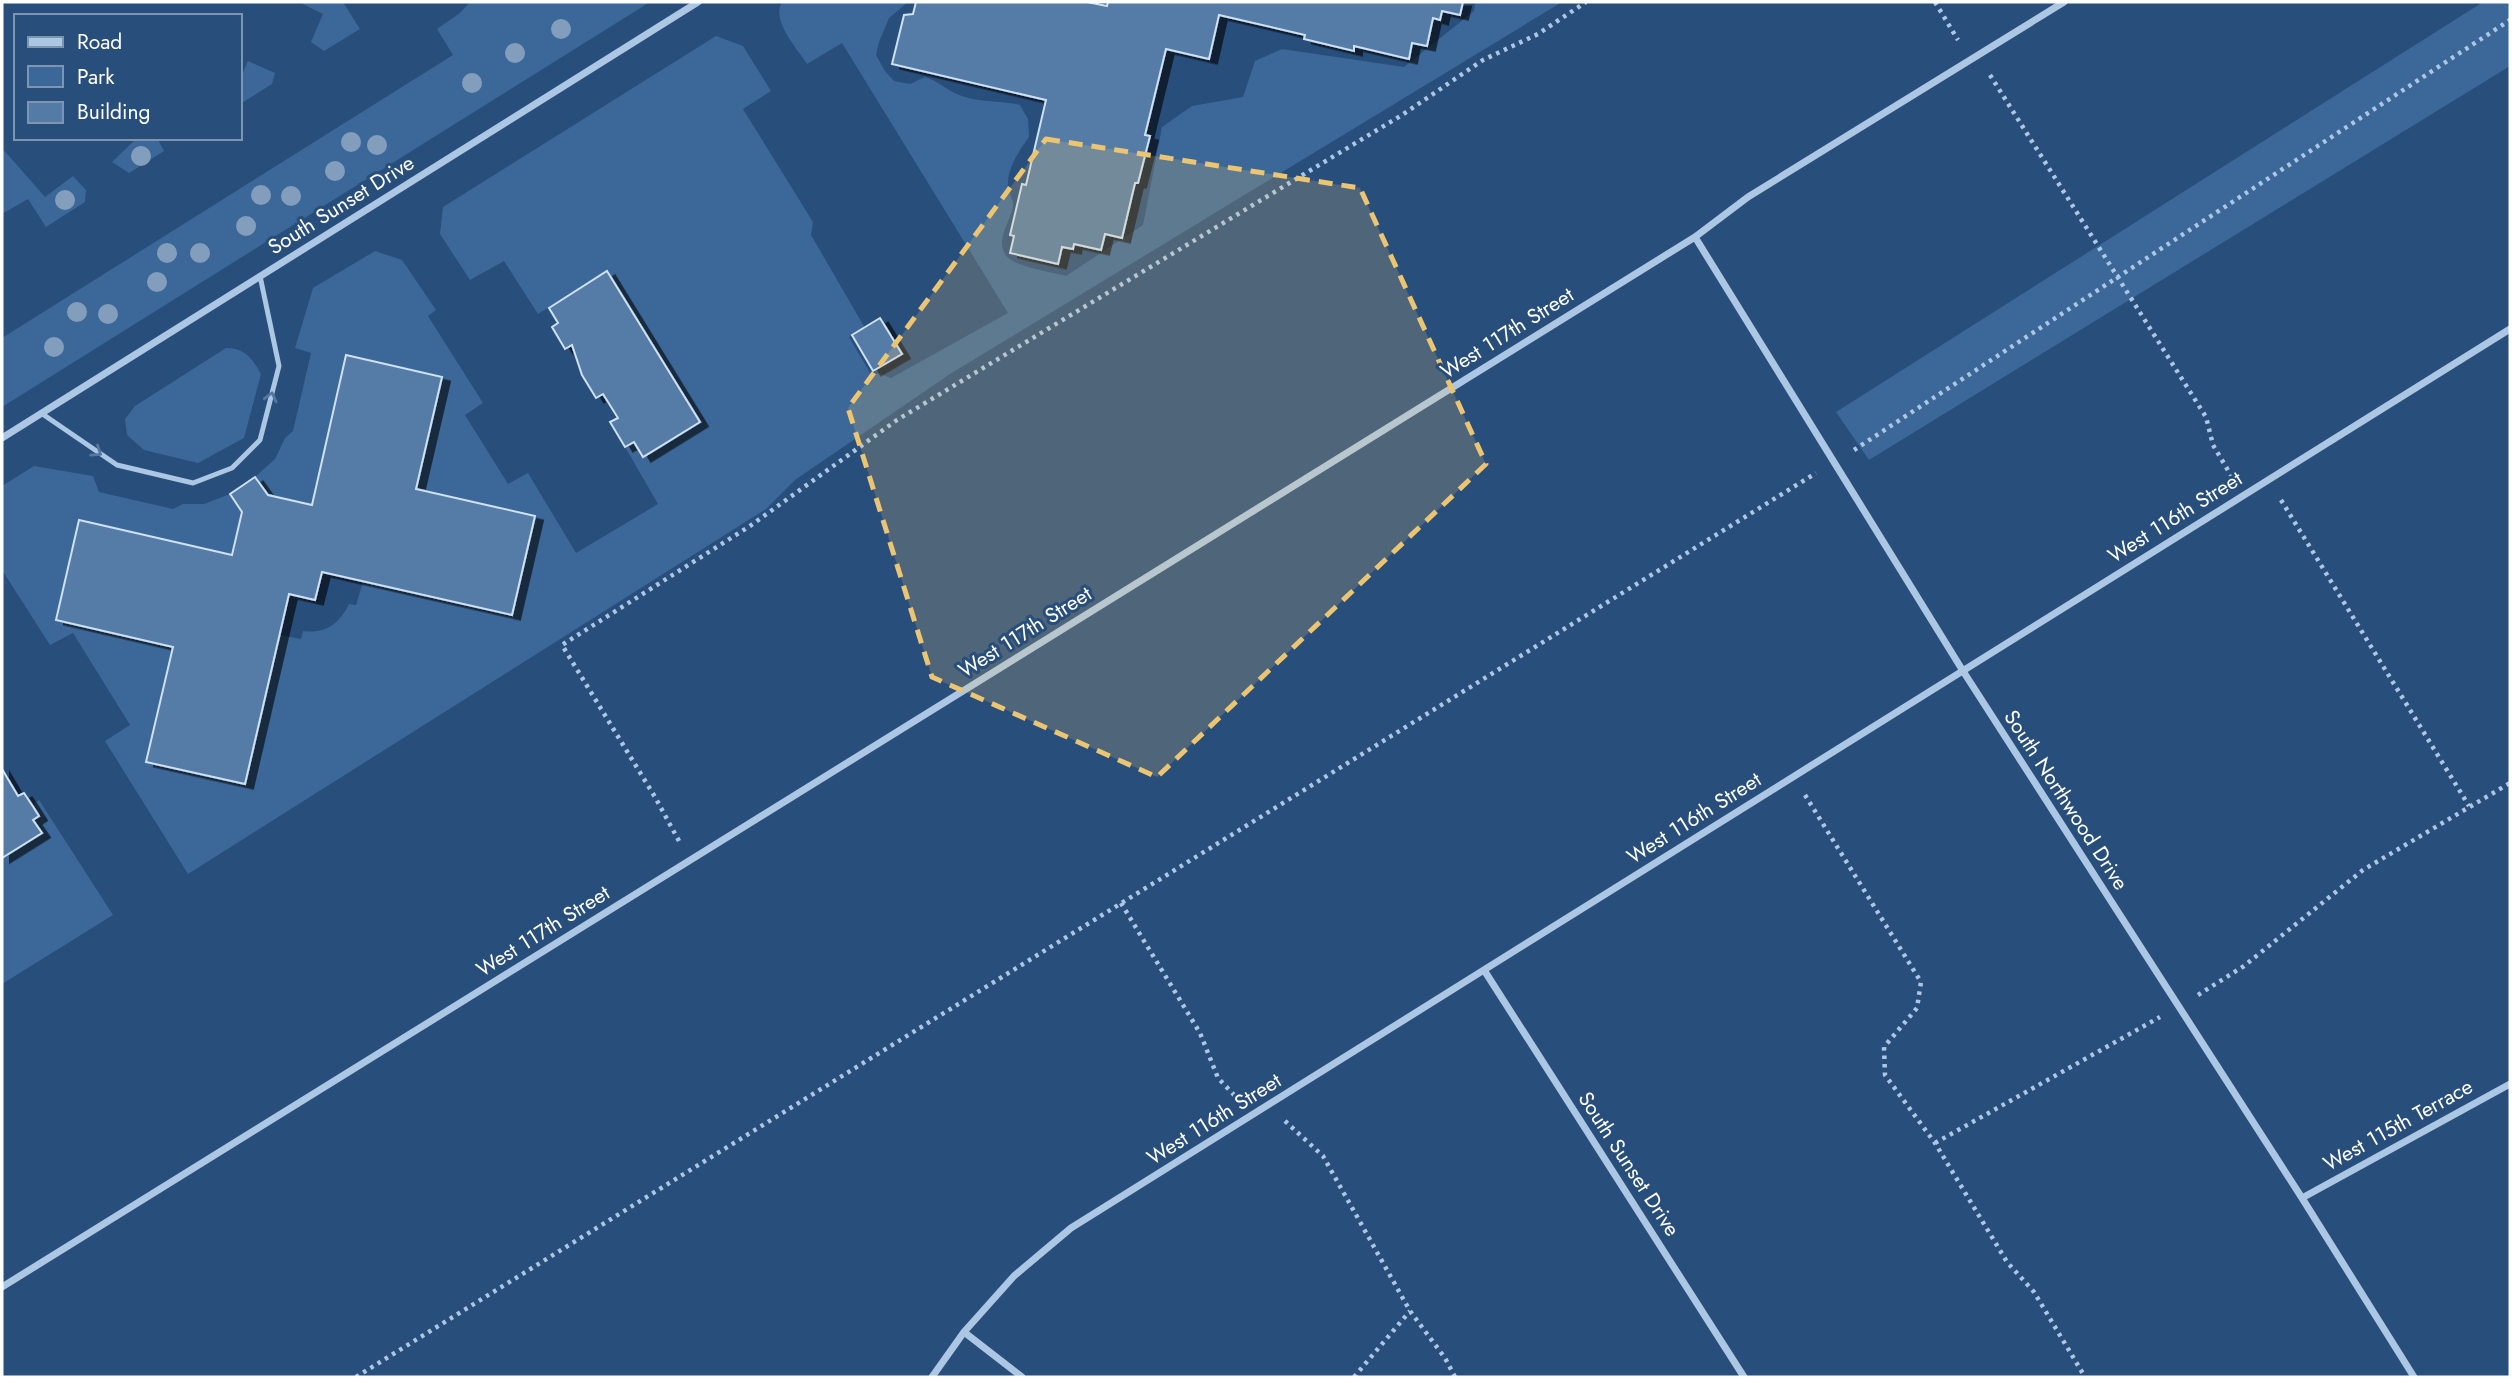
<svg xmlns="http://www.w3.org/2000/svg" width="2512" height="1379" viewBox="0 0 2512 1379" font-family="Jost,sans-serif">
<defs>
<filter id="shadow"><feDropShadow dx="8" dy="4.5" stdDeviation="0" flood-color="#0009"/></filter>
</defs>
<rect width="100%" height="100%" fill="#284e7b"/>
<!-- green -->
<path fill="#3b6898" d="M299,2h44l17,27 -36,22 -13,-9 12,-28z
M470,2h180l-648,405v-69l451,-283 -16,-26 23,-16z
M782,2h126l-19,16 -10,24 -3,13 9,16 9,10 16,3 15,-7c13,4 22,13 34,18 20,8 41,5 61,10l8,14 1,18c-10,14 -22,31 -21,49 1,8 6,14 5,21 -3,16 -17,31 -8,47 7,13 47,18 61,22l77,-51 19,-98 30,-21 51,-9 12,-36 27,-12 122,18 70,-56 1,-9h87l-612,372 -155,106 -29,29 -578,365 -83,-133 25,-16 -57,-92 -23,12 -48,-75v-84l32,-20 59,10 6,16 74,17 10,-5h21l26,-10 12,18 -10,43 -153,-35 -23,100 117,27 -27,114 99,23 34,-149 22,4 2,-8c23,3 36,-7 46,-27l7,1 7,-23 149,33 23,-98 -119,-28 26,-112 -95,-22 -35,150 -44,-10 -13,-18 20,-18 10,-21 8,-7 18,-78 -16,-5 18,-60 62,-37 27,9 34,50 -8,6 55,87 -18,12 43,69 20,-11 48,80 82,-49 -33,-57 9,-5 9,15 57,-35 -93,-150 -69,42 -34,-53 -34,19 -30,-46 3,-27 273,-171 27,10 28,45 -28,18 70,113 -2,13 54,93 -16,9 23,39 6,-3 13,5 117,-65 -166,-270 -35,21c-10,-16 -36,-43 -25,-62z
M2483,2h27v64l-641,394 -33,-48z
M248,61l27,12 -3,11 -32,20v-25z
M137,138h20l7,13 -35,22 -17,-11z
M2,148l43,49 28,-21 13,14 -1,12 -39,25 -18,-28 -26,15z
M226,348c19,0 26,10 35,26l-17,64 -46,25 -54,-13 -17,-15 -2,-16 10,-13z
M39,800l74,115 -111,69v-126l39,-25 -8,-13 -1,-15z"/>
<!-- building -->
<path fill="#547ba6" stroke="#cee0f3" stroke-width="2" filter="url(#shadow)" d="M916,2h171l20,4 1,-4h355l-3,13 -18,-4 -2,9 -7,-2 -6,28 -15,-3 -3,16 -55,-13v5l-50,-12 1,-4 -86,-20 -10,44 -43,-10 -21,86 5,1 -12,47h-3l-13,55 -17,-4 -4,16 -27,-6 -1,5 -11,-2 -4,17 -48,-11 4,-17 -4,-1 12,-51 4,1 20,-85 -154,-36 12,-49 9,-1z
M607,271l93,151 -57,35 -9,-15 -9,5 -15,-25 8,-4 -15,-24 -7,4 -14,-23 -10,-30 -7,4 -13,-22 6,-4 -9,-15z
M880,318l22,36 -29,17 -21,-36z
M346,355l96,22 -26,112 119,27 -23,99 -190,-43 -7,28 -26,-6 -44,190 -99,-22 27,-115 -117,-27 23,-100 153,35 10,-43 -12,-18 25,-17 13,18 44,10z
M2,769l16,27 6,-3 8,12 7,11 -6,4 9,13 -40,25z"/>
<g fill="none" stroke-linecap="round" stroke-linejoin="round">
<!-- path -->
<path stroke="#acc7e4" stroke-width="4.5" stroke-dasharray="3.5 5" stroke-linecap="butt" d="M1935,2l23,38
M1990,75l216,342 7,28 19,32
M1854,450l656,-430
M2281,500l188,306
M1805,795l116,187 -4,26 -33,39 1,28 50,68 72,119 27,30 51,85
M679,841l-24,-44 -93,-152 188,-119 147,-106 505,-305 81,-55 55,-26 48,-32
M1121,903l79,130 18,45 18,19
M2198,995l46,-29 119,-96 147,-87
M1285,1121l38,35 87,155 35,47 10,19
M1935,1143l225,-126
M356,1377l1460,-904
M1354,1377l56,-66"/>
<!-- lane -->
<path stroke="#acc7e4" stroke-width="5" d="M41,413l76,52 76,18 39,-15 28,-28 19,-74 -19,-90"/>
<!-- street -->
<path stroke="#acc7e4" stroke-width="7" d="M1695,237l268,434 339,527 112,179
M2,438l696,-436
M1484,970l260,407
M2302,1198l208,-114
M2,1287l1693,-1050 53,-40 316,-195
M964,1332l58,45
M932,1377l32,-45 50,-56 57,-48 1439,-899"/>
</g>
<!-- trees -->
<g fill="#839ebd">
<circle cx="561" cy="29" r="10"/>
<circle cx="515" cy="53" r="10"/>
<circle cx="472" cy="83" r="10"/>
<circle cx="351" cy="142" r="10"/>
<circle cx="377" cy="145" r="10"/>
<circle cx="141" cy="156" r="10"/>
<circle cx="335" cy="171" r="10"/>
<circle cx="261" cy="195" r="10"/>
<circle cx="291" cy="196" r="10"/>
<circle cx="65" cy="200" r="10"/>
<circle cx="246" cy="226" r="10"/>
<circle cx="167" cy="253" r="10"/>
<circle cx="200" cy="253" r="10"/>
<circle cx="157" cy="282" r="10"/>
<circle cx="77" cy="312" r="10"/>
<circle cx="108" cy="314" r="10"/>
<circle cx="54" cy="347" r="10"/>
</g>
<!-- one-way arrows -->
<defs><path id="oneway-chevron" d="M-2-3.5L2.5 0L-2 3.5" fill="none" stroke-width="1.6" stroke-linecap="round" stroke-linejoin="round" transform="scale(1.75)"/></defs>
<g stroke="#5678a0">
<use href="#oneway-chevron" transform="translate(271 397) rotate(-76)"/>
<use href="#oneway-chevron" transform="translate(97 452) rotate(34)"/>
</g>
<!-- marked area -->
<path fill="#ebc572" fill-opacity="0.2" stroke="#ebc572" stroke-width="5" stroke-dasharray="14 9" stroke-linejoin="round" d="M1046,139l314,49 126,276 -329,313 -225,-100 -84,-269z"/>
<g text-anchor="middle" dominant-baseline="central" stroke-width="6" stroke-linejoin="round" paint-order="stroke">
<!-- street labels -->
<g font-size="21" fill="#fff" stroke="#284e7b">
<text transform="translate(341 205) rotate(-32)">South Sunset Drive</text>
<text transform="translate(1507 333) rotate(-32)">West 117th Street</text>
<text transform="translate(2175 517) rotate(-32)">West 116th Street</text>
<text transform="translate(1025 632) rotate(-32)">West 117th Street</text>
<text transform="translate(2066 800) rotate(57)">South Northwood Drive</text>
<text transform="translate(1694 818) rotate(-32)">West 116th Street</text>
<text transform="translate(543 931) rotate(-32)">West 117th Street</text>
<text transform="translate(1214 1119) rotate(-32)">West 116th Street</text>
<text transform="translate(2398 1125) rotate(-29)">West 115th Terrace</text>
<text transform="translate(1629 1164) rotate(57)">South Sunset Drive</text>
</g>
</g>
<!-- border -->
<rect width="2512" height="1379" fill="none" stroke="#ffffff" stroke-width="7"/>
<!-- legend -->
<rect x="14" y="14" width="228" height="126" fill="#284e7b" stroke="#7e95b0" stroke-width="2"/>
<rect x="28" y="37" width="35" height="10" fill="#acc7e4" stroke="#7e95b0" stroke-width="2"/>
<text x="77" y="49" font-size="21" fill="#ffffff">Road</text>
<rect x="28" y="66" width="35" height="21" fill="#3b6898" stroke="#7e95b0" stroke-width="2"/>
<text x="77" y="84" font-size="21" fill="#ffffff">Park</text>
<rect x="28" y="102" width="35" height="21" fill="#547ba6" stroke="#7e95b0" stroke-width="2"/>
<text x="77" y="119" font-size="21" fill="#ffffff">Building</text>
</svg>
